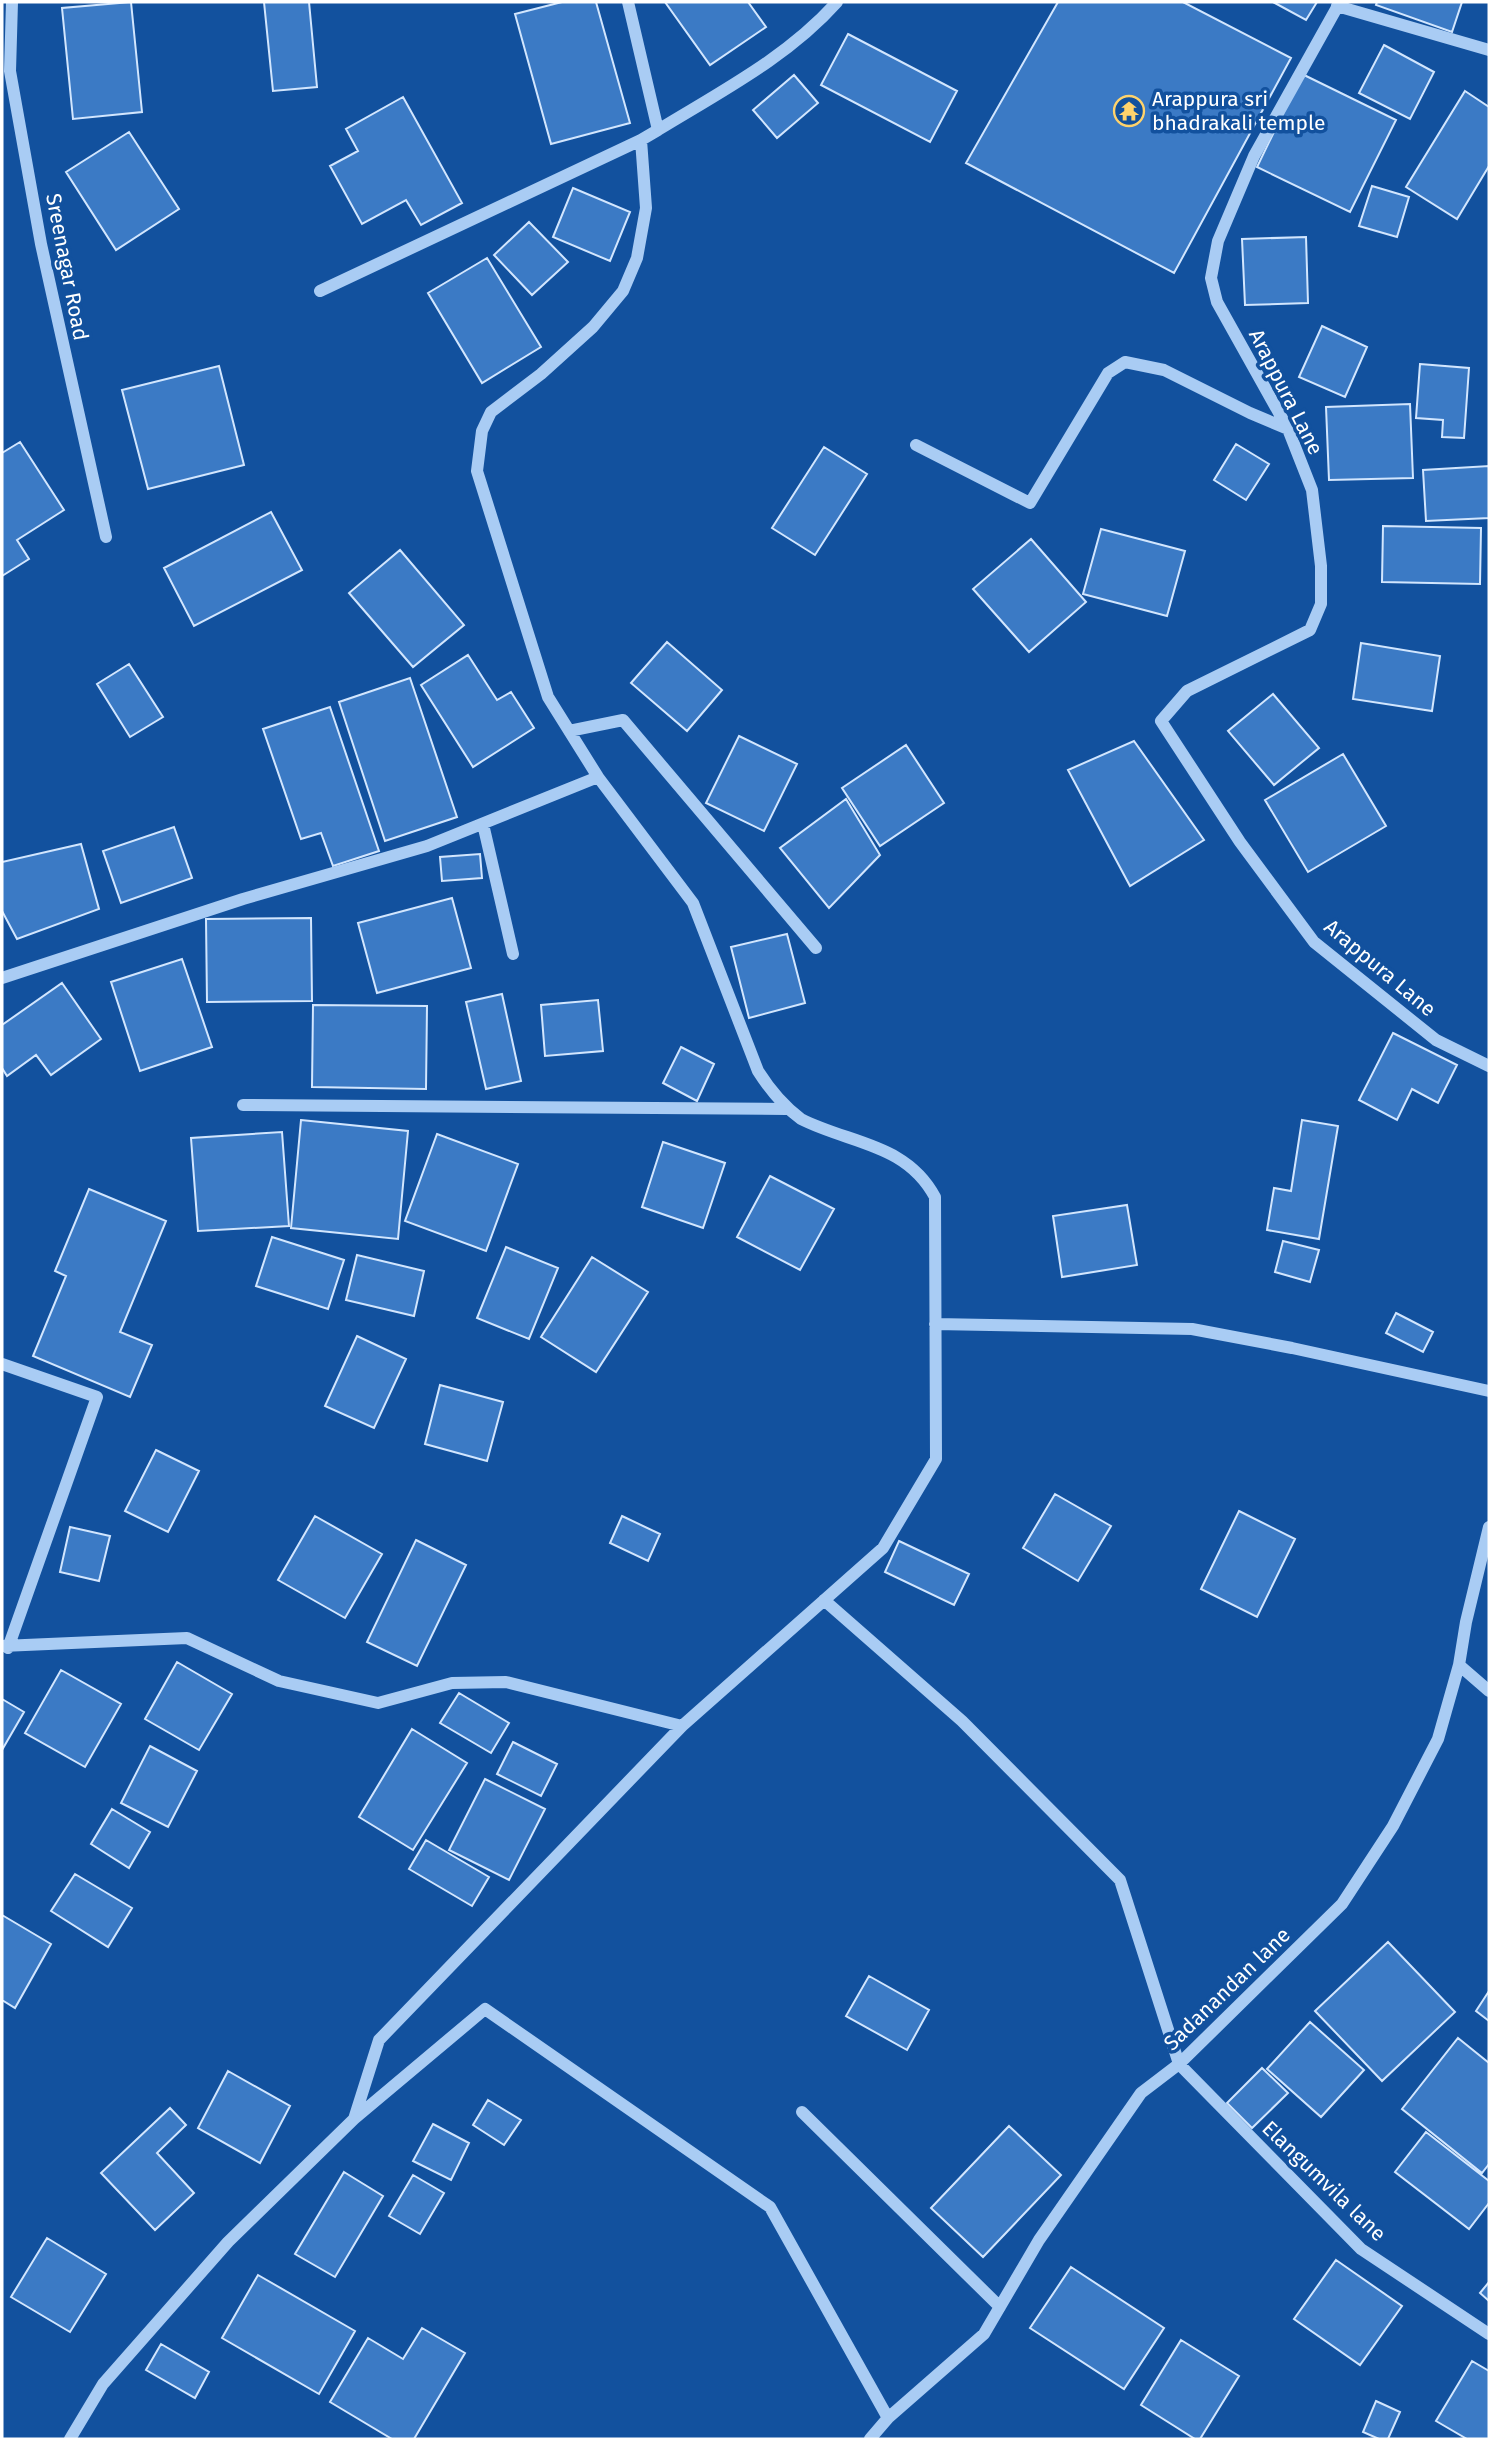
<svg xmlns="http://www.w3.org/2000/svg" width="1491" height="2441" viewBox="0 0 1491 2441" font-family="'Fira Sans',sans-serif">
<rect width="100%" height="100%" fill="#12519e"/>
<!-- building -->
<path fill="#3b7ac5" stroke="#d2e6fe" stroke-width="2" d="M131,2l11,110 -69,7 -11,-111z
M264,2h45l8,85 -44,4z
M562,2h34l34,121 -79,21 -36,-130z
M665,2h83l18,25 -56,38z
M1058,2h125l108,56 -117,215 -208,-110z
M1273,2h44l-11,18z
M1377,2h85l-10,30 -76,-27z
M848,34l109,57 -27,51 -109,-57z
M1384,45l50,27 -24,47 -51,-26z
M1302,74l94,46 -46,92 -93,-45z
M794,75l24,28 -41,35 -24,-28z
M1465,91l24,16v59l-32,53 -51,-32z
M403,97l59,106 -41,22 -15,-25 -44,24 -32,-58 28,-15 -12,-22z
M129,132l50,77 -63,41 -50,-78z
M1372,186l37,11 -12,40 -38,-11z
M573,188l57,24 -20,49 -57,-24z
M529,222l39,40 -36,33 -38,-40z
M1306,237l2,66 -63,2 -3,-66z
M487,258l54,89 -59,36 -54,-90z
M1322,326l45,21 -22,50 -46,-20z
M1420,364l49,4 -5,70 -22,-1 1,-17 -27,-2z
M219,366l25,99 -96,24 -26,-99z
M1410,404l3,74 -84,2 -3,-73z
M20,442l44,68 -47,30 12,19 -27,17v-123z
M1236,444l33,20 -23,36 -32,-20z
M824,447l43,27 -52,81 -43,-27z
M1489,466v52l-63,3 -3,-51z
M271,512l31,58 -108,56 -30,-58z
M1383,526l98,2 -1,56 -98,-2z
M1101,529l84,22 -18,65 -84,-22z
M1031,539l55,63 -57,50 -56,-63z
M400,550l64,75 -51,42 -64,-74z
M667,642l55,48 -35,41 -56,-48z
M1361,643l79,13 -8,55 -79,-12z
M468,655l29,45 14,-8 23,36 -61,39 -52,-82z
M129,664l34,53 -33,20 -33,-53z
M410,678l47,139 -72,24 -46,-139z
M1273,694l46,54 -45,37 -46,-54z
M330,707l49,144 -46,15 -12,-33 -20,6 -38,-110z
M739,736l58,28 -33,67 -58,-28z
M1134,741l70,99 -74,46 -62,-116z
M906,745l38,58 -64,43 -38,-58z
M1343,754l43,72 -78,46 -43,-72z
M846,799l34,56 -51,53 -49,-60z
M174,827l18,51 -71,25 -18,-52z
M81,844l18,65 -82,30 -15,-28v-49z
M480,854l2,24 -40,3 -2,-24z
M452,898l19,70 -94,25 -19,-70z
M311,918l1,83 -105,1 -1,-83z
M787,934l18,69 -56,15 -18,-71z
M182,959l30,88 -72,24 -29,-89z
M62,983l39,56 -50,36 -15,-20 -29,21 -5,-8v-43z
M502,994l19,87 -35,8 -20,-87z
M598,1000l5,51 -58,5 -4,-51z
M313,1005l114,1 -1,83 -114,-2z
M1393,1033l64,32 -19,38 -26,-14 -15,31 -38,-20z
M681,1047l33,17 -17,37 -34,-18z
M301,1120l107,11 -10,108 -107,-11z
M1302,1120l36,6 -19,113 -52,-9 7,-42 17,3z
M282,1132l7,94 -91,5 -7,-93z
M437,1134l81,30 -32,87 -81,-30z
M663,1142l62,21 -22,65 -61,-21z
M770,1176l64,33 -34,61 -63,-33z
M89,1189l77,32 -46,111 32,13 -22,52 -97,-41 33,-80 -11,-5z
M1127,1205l10,60 -75,12 -9,-61z
M272,1237l72,23 -16,49 -72,-23z
M1283,1241l36,9 -9,32 -35,-10z
M506,1247l52,21 -29,71 -52,-21z
M357,1255l67,16 -10,45 -68,-16z
M592,1257l56,35 -52,80 -55,-35z
M1396,1313l37,19 -10,20 -37,-19z
M357,1336l49,23 -32,69 -49,-22z
M440,1385l63,17 -16,59 -62,-17z
M156,1450l43,21 -31,61 -43,-21z
M1055,1494l56,32 -33,55 -55,-33z
M1239,1511l56,28 -38,78 -56,-28z
M315,1516l67,38 -37,64 -67,-38z
M622,1516l38,18 -12,27 -38,-18z
M70,1527l40,9 -11,45 -39,-9z
M416,1540l50,25 -49,101 -50,-24z
M899,1541l70,33 -15,31 -69,-33z
M177,1662l55,32 -33,56 -54,-31z
M61,1670l60,34 -36,63 -60,-34z
M459,1693l50,30 -18,30 -51,-30z
M2,1699l22,13 -22,38z
M412,1729l55,34 -54,87 -54,-33z
M513,1742l44,22 -16,32 -44,-22z
M150,1746l47,25 -29,56 -47,-24z
M485,1779l60,30 -36,71 -60,-30z
M112,1809l38,23 -21,36 -38,-24z
M426,1840l63,37 -17,29 -63,-37z
M75,1874l57,34 -24,39 -57,-36z
M2,1915l49,29 -36,64 -13,-8z
M1388,1942l67,70 -73,69 -67,-70z
M869,1976l60,34 -22,40 -61,-34z
M1489,1991v30l-13,-10z
M1310,2022l54,48 -43,47 -54,-48z
M1458,2038l31,25v101l-7,9 -80,-64z
M1262,2068l26,25 -36,35 -25,-25z
M228,2071l62,35 -30,57 -62,-35z
M488,2100l33,20 -17,25 -31,-20z
M170,2108l16,17 -29,28 37,40 -39,37 -54,-57z
M433,2124l36,19 -18,37 -38,-19z
M1009,2126l52,49 -78,82 -52,-49z
M1426,2132l63,49v22l-20,26 -74,-57z
M344,2172l39,24 -48,81 -40,-23z
M413,2175l31,18 -24,41 -31,-18z
M47,2238l59,36 -36,58 -59,-35z
M1336,2260l66,46 -42,59 -66,-46z
M1071,2267l93,61 -40,61 -94,-61z
M258,2275l97,56 -36,63 -97,-56z
M1489,2282v19l-9,-8z
M422,2328l43,25 -51,86h-22l-62,-37 38,-64 35,21z
M1181,2340l58,36 -39,63h-5l-54,-34z
M161,2344l48,28 -14,26 -49,-28z
M1472,2361l17,10v68h-22l-31,-18z
M1376,2401l24,11 -12,27h-9l-16,-7z"/>
<g fill="none" stroke-linecap="round" stroke-linejoin="round">
<!-- minor -->
<path stroke="#a9ccf4" stroke-width="12" d="M12,2l-2,69 31,173 65,293
M628,2l30,128c62,-38 130,-73 179,-128
M1340,2l-86,154 -36,85 -7,37 6,24 71,127 24,61 9,76v38l-11,26 -123,61 -26,30 79,121 74,100 122,98 53,26
M1337,6l152,44
M320,291l321,-151
M916,445l114,58 78,-130 17,-11 39,8 86,43 38,16
M569,731l54,-11 193,228
M483,824l30,130
M2,978l241,-79 184,-53 171,-69
M243,1105l544,4
M935,1324l257,5 100,19 197,43
M2,1364l95,33 -89,251
M824,1600l138,121 158,159 59,184 182,185 128,85
M2,1646l185,-8 92,43 99,22 74,-20 54,-1 176,44
M1459,1665l30,26
M802,2112l198,195
M354,2119l25,-79 303,-314 201,-178 53,-89 -1,-262c-29,-54 -85,-53 -134,-78 -19,-14 -31,-29 -43,-48l-65,-168 -95,-126 -50,-80 -71,-226 5,-40 9,-19 50,-38 52,-47 30,-36 14,-33 9,-50 -5,-68 17,-10
M888,2418l96,-84 55,-94 102,-147 38,-29 163,-160 51,-78 45,-87 21,-74 7,-43 23,-95
M70,2439l33,-55 125,-142 126,-123 131,-110 285,198 118,211 -18,21"/>
</g>
<!-- icons -->
<defs>
<g id="temple-ring" transform="scale(1.575)"><circle r="9.5" fill="#12519e" stroke="#ffd36c" stroke-width="1.5"/><path d="M0-6L5-2H3V0L6.5 2.5H4V6H1.5V3h-3V6H-4V2.5H-6.5L-3 0V-2H-5Z" fill="#ffd36c"/></g>
</defs>
<g fill-rule="evenodd">
<use href="#temple-ring" x="1129" y="111"/>
</g>
<g text-anchor="middle" dominant-baseline="central" stroke-width="7" stroke-linejoin="round" paint-order="stroke">
<!-- poi labels -->
<g font-size="21" fill="#fff" stroke="#12519e" text-anchor="start">
<text x="1152" y="99">Arappura sri<tspan x="1152" dy="24">bhadrakali temple</tspan></text>
</g>
<!-- street labels -->
<g font-size="21" fill="#fff" stroke="#12519e">
<text transform="translate(67 267) rotate(79)">Sreenagar Road</text>
<text transform="translate(1286 392) rotate(63)">Arappura Lane</text>
<text transform="translate(1380 968) rotate(40)">Arappura Lane</text>
<text transform="translate(1227 1989) rotate(-44)">Sadanandan lane</text>
<text transform="translate(1324 2181) rotate(44)">Elangumvila lane</text>
</g>
</g>
<!-- border -->
<rect width="1491" height="2441" fill="none" stroke="#ffffff" stroke-width="7"/>
</svg>
